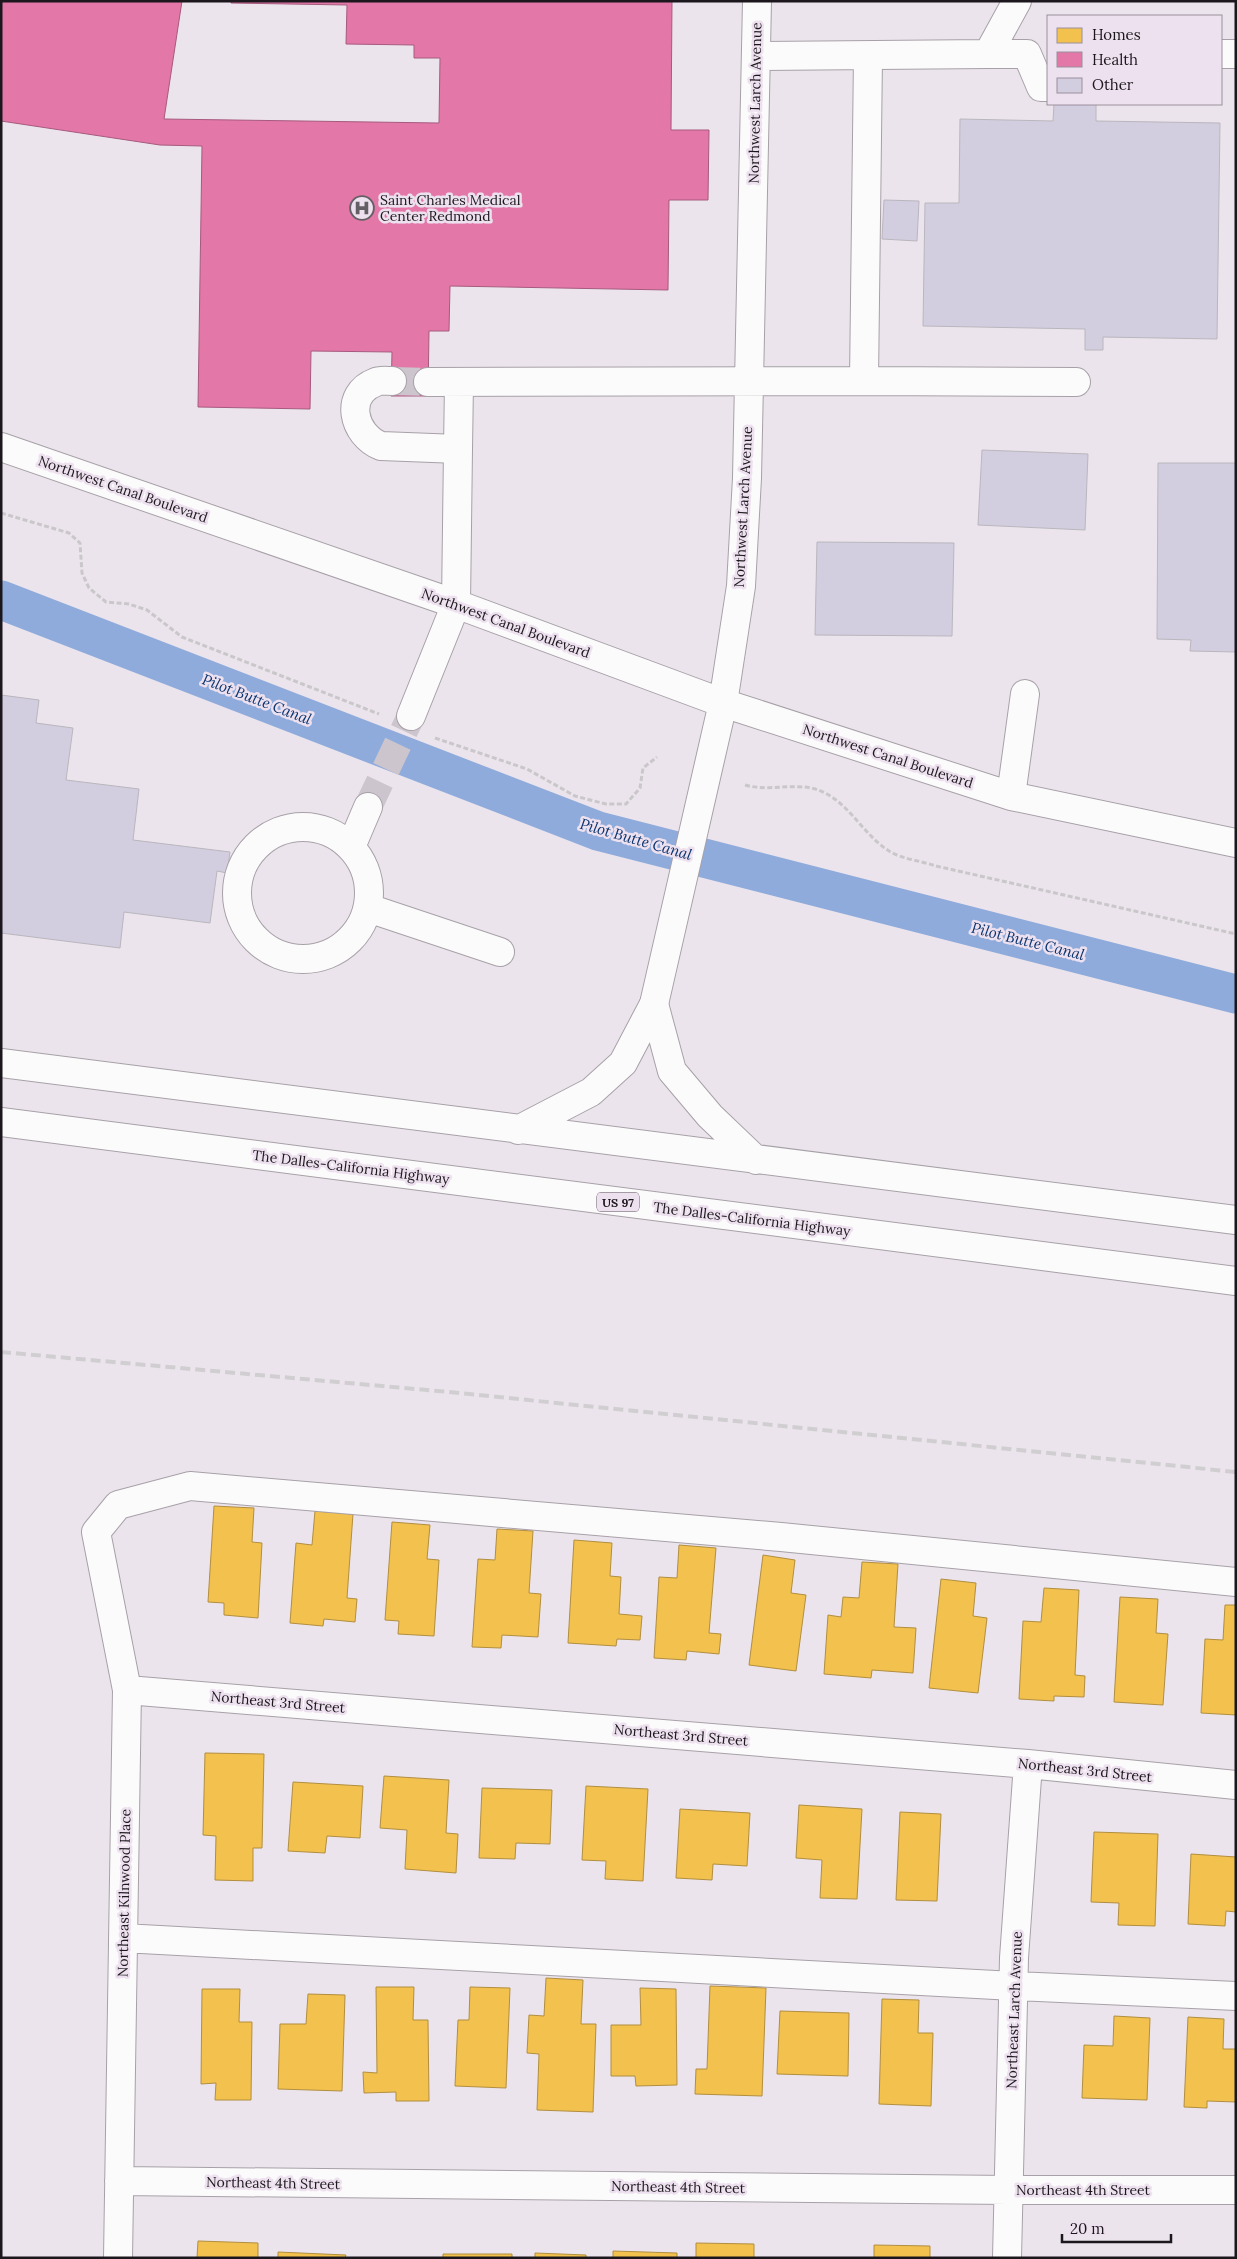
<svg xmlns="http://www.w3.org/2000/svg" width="1237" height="2259" viewBox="0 0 1237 2259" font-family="Lora,serif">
<rect width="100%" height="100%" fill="#ebe4ec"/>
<!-- homes -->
<path fill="#f2c14e" stroke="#b28e3f" d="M214,1506l40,2 -2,34 10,1 -4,75 -34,-3v-12l-16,-1z
M315,1511l38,3 -6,84 10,1 -2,23 -31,-3 -1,7 -33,-3 6,-80 16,2z
M392,1522l38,3 -3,34 12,1 -5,76 -36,-2 1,-13 -14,-1z
M497,1529l36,2 -4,62 12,1 -3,43 -36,-2 -1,13 -29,-1 6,-88 17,1z
M574,1540l38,3 -2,33 11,1 -2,37 23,2 -2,24 -23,-1 -1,7 -48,-3z
M679,1545l37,3 -7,85 12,1 -2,20 -32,-3 -1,9 -32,-2 5,-81 18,1z
M763,1555l32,5 -4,33 15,2 -10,76 -47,-6z
M862,1562l36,2 -4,63 22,1 -3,45 -41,-3 -1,8 -47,-4 4,-59 13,2 2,-20 16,1z
M941,1579l35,4 -3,33 14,2 -9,75 -49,-5z
M1044,1588l35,2 -4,85 10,1 -1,21 -30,-1v5l-35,-2 4,-78 18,1z
M1120,1597l38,2 -2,34 12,1 -5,71 -49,-3z
M1225,1605h11v110l-35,-2 4,-74 18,1z
M205,1753l59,1 -2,94h-9v33l-38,-1 1,-44 -13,-1z
M384,1776l65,4 -3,53 12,1 -2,39 -51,-4 2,-39 -27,-2z
M293,1782l70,4 -3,52 -33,-2 -2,17 -37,-2z
M586,1786l62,3 -5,92 -38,-2 1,-18 -24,-1z
M482,1788l70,2 -2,54 -34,-1 -1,16 -36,-1z
M799,1805l63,4 -5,90 -37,-1 2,-38 -26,-2z
M680,1809l70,4 -3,53 -34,-2 -1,16 -36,-2z
M900,1812l41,2 -4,87 -41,-1z
M1094,1832l64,2 -3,92 -37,-1 1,-22 -28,-1z
M1191,1854l45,3v55l-10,-1 -1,15 -37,-2z
M546,1978l37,2 -2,44h15l-3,88 -56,-2 2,-56 -12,-1 2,-38 15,1z
M710,1986l56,2 -4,108 -67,-2 1,-25h11z
M376,1987h38l-1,33h15l1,81h-33v-9l-32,1 -1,-21 14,1z
M470,1987l40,1 -4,100 -51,-2 3,-66h11z
M640,1988l36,1 1,96 -41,1 -1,-10h-24v-51h30z
M202,1989h38l-1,33h13l-1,78h-36l1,-17 -15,1z
M308,1994l37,1 -3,96 -64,-2 2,-65h26z
M882,1999l37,1 -1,33h15l-2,73 -52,-2z
M780,2011l69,2 -1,63 -71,-2z
M1114,2016l36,2 -3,82 -65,-2 2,-53 29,1z
M1188,2017l36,2 -1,30h13v53l-29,-1v7l-23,-1z
M198,2241l60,2v15h-61z
M696,2243l58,1v14h-58z
M874,2245l56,1v12h-56z
M613,2251l64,2v5h-64z
M278,2252l68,3 -1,3h-67z
M535,2253l51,2v3h-51z
M443,2254h69v4h-69z"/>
<!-- health -->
<path fill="#e377a8" stroke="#a75a7e" d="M1,1h181l-18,118 275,4 1,-65h-26v-13l-68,-1 1,-39 -116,-2v-2h441l-1,129h38l-1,70h-39l-1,90 -218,-4 -1,45h-20l-1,65h-37l1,-44 -81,-1 -1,58 -112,-2 4,-261 -42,-1 -159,-24z"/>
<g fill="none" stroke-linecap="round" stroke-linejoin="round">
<!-- canal -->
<path stroke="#8eabdc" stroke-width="39" d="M1,600l597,231 638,163"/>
</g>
<!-- building -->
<path fill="#d3cde0" stroke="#bab6bd" d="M1054,104h42v17l124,2 -3,216 -114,-2v13h-18v-21l-162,-3 2,-123h34l1,-84 93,2z
M884,200l35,1 -2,40 -35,-2z
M982,450l106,4 -3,76 -107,-5z
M1158,463h78v189l-46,-1 1,-11 -34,-1z
M817,542l137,1 -2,93 -137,-1z
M1,695l38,5 -3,23 37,5 -7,52 73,9 -6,51 97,12 -3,21 -10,-2 -7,52 -86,-11 -4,36 -119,-15z"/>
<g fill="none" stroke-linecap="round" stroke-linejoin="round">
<!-- minor-tunnel -->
<path stroke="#ccc5cd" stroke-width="28" stroke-dasharray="28 14" stroke-linecap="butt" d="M392,381l36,1
M368,807l43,-91"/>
<!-- minor casing -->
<g stroke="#a7a1a7" stroke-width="30">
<path id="minor" d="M988,54h39l14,33h7
M1221,54h15
M756,56l232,-2 29,-53
M868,56l-4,325 212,1
M392,381c-5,0 -12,-1 -16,1 -33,12 -23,53 5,64l77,3 -2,155 -45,112
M428,382l436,-1
M1,447l455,157 267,99 288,93 225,47
M458,449l1,-67
M1011,796l14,-102
M237 893a66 66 0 1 1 132 0a66 66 0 1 1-132 0Z
M351,847l17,-40
M368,908l132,44
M654,1004l69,-301 18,-117 6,-108 10,-477
M127,1690l901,74 208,21
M123,1938l891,48 222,10
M119,2181l890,9h227
M118,2258l9,-568 -31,-158 22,-27 72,-19 591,51 455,45
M1007,2258l7,-300 14,-194"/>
</g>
<!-- highway casing -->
<g stroke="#a7a1a7" stroke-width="30">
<path id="highway" d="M654,1004l18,67 38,45 46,44
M1,1063l1235,157
M1,1122l1235,159
M518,1130l73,-38 32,-29 31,-59"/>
</g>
<!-- path -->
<path stroke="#cac7ca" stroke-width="3" stroke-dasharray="5 2.5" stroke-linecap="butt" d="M1,513l68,20 11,10 2,30 7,15 17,14 23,2 18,6 35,27 197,77
M435,738l92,31 48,27 31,8h20l14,-16 3,-20 14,-11
M745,785c28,8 56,-6 82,9 25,14 38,42 62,57 12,8 33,10 47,15l300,68"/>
<!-- minor -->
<use href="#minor" stroke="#fcfbfc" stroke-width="28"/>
<!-- highway -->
<use href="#highway" stroke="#fcfbfc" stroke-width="28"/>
<!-- rail -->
<path stroke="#d1ced1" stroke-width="4" stroke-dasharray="10 5" stroke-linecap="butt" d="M1,1352l448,40 787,80"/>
</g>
<!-- icons -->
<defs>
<g id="hospital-ring" transform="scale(1.25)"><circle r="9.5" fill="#eee1ef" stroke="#645f65" stroke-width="1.5"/><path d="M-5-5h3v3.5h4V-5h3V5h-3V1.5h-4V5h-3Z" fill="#645f65"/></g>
</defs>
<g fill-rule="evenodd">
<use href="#hospital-ring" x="362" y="208"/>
</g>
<g text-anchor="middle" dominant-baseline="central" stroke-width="5" stroke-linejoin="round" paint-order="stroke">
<!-- shield labels -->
<rect fill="#eee1ef" stroke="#5a545b" stroke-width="1" x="597" y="1192.5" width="42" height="19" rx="4"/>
<g font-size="12" font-weight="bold" fill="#1b171c">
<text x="618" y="1202">US 97</text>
</g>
<!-- street labels -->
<g font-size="14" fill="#1b171c" stroke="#eee1ef">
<text transform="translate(755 103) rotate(-89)">Northwest Larch Avenue</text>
<text transform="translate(123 489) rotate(19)">Northwest Canal Boulevard</text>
<text transform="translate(743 507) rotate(-87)">Northwest Larch Avenue</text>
<text transform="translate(506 623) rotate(20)">Northwest Canal Boulevard</text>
<text transform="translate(888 756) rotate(18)">Northwest Canal Boulevard</text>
<text transform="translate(351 1167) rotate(7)">The Dalles-California Highway</text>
<text transform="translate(752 1219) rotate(7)">The Dalles-California Highway</text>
<text transform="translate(278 1702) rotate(5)">Northeast 3rd Street</text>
<text transform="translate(681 1735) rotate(5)">Northeast 3rd Street</text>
<text transform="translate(1085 1770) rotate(6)">Northeast 3rd Street</text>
<text transform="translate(124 1893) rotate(-89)">Northeast Kilnwood Place</text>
<text transform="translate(1014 2010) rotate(-88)">Northeast Larch Avenue</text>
<text transform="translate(273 2183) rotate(1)">Northeast 4th Street</text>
<text transform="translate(678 2187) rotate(1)">Northeast 4th Street</text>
<text x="1083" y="2190">Northeast 4th Street</text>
</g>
<!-- poi labels -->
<g font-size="14" fill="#1b171c" stroke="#eee1ef" text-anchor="start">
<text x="380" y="200">Saint Charles Medical<tspan x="380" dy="16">Center Redmond</tspan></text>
</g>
<!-- water labels -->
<g font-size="15" font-style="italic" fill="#0a346f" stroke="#eee1ef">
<text transform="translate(257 699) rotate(21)">Pilot Butte Canal</text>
<text transform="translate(636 839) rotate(16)">Pilot Butte Canal</text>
<text transform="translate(1028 941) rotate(14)">Pilot Butte Canal</text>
</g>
</g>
<!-- border -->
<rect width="1237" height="2259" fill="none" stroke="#1b171c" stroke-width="5"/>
<!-- legend -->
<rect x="1047" y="15" width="175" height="90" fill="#eee1ef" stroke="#9a909b"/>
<rect x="1057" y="28" width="25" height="15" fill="#f2c14e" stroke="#9a909b"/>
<text x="1092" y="40" font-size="15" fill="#1b171c">Homes</text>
<rect x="1057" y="52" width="25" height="15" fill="#e377a8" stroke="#9a909b"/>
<text x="1092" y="65" font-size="15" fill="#1b171c">Health</text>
<rect x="1057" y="78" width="25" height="15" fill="#d3cde0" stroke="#9a909b"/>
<text x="1092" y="90" font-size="15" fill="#1b171c">Other</text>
<!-- scale -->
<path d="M1062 2234v8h109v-8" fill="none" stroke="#1b171c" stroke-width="2.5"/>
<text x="1070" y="2234" font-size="15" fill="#1b171c" stroke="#eee1ef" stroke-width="4" paint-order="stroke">20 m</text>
</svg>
